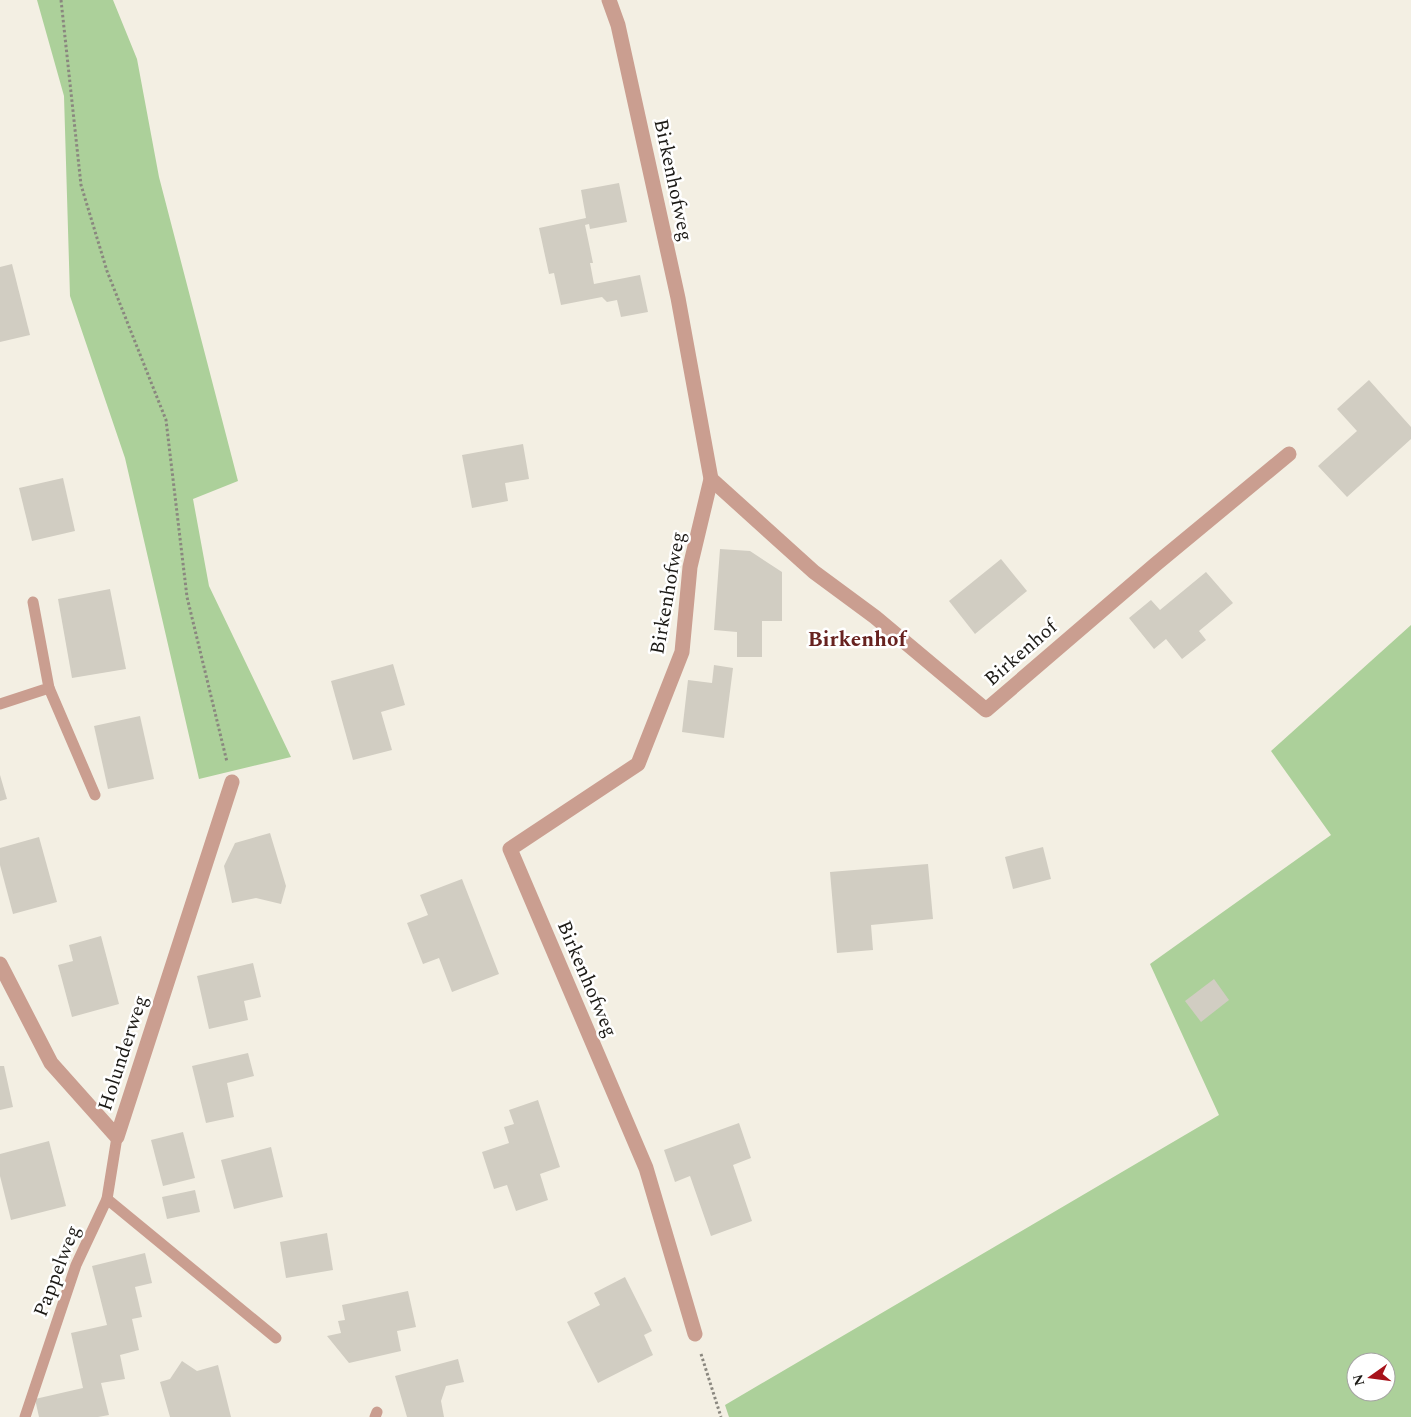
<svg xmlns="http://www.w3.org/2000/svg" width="1411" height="1417" viewBox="0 0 1411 1417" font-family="Spectral,serif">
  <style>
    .green { fill: #acd09a; fill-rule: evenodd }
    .building { fill: #d1cdc2 }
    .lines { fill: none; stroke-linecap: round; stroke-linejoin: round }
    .path { stroke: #8a877f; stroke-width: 3; stroke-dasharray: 2.5 2.5; stroke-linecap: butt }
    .service { stroke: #ca9e90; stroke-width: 11 }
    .minor { stroke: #ca9e90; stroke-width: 15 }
    .labels { text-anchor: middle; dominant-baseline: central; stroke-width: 5; stroke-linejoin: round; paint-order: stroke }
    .street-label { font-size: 20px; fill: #1c1a16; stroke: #fff }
    .neighbourhood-label { font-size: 21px; font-weight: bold; fill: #67221f; stroke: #fff }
  </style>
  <rect width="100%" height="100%" fill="#f3efe3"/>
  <g class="green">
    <polygon points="37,0 113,0 137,59 159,177 238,481 193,499 209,586 291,757 199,779 125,458 70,296 64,96"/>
    <path d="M 1411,625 L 1411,1417 L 729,1417 L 725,1405 L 1219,1115 L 1150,964 L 1331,835 L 1271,751 ZM 1356,1362 L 1386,1362 L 1386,1392 L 1356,1392 Z"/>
  </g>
  <g class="building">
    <polygon points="619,183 627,222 590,229 589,224 585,225 593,263 590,263 594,284 640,275 648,312 621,317 617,300 607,302 602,297 561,305 554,273 549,274 539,228 586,218 581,190"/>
    <polygon points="12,264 30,335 0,342 0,267"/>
    <polygon points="1369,380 1411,427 1411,439 1347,497 1318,466 1357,431 1337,409"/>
    <polygon points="523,444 529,479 505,483 508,501 472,508 462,455"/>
    <polygon points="63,478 75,531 32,541 19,488"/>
    <polygon points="720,549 750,551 782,572 782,621 762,621 762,657 737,657 737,632 714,630"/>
    <polygon points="1001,559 1027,591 975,634 949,601"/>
    <polygon points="1206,572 1233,603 1199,631 1206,640 1182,659 1166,639 1154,649 1129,618 1151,600 1160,610"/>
    <polygon points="110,589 126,669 72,678 58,599"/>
    <polygon points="393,664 405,705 381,712 392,750 353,760 331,681"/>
    <polygon points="714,665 733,668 724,738 682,732 688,680 712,683"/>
    <polygon points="140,716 154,779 108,789 94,726"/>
    <polygon points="0,775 7,799 0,801"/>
    <polygon points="270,833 286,886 281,904 256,898 232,903 224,866 235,843"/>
    <polygon points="39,837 57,902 13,914 0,865 0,848"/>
    <polygon points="1043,847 1051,879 1013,889 1005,857"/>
    <polygon points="928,864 933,919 871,925 873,950 837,953 830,872"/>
    <polygon points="462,879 499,974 452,992 439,958 423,964 407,923 428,915 420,895"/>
    <polygon points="101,936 119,1004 72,1017 58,965 73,961 69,945"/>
    <polygon points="253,963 261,997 244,1001 248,1020 209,1029 197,976"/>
    <polygon points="1214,979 1229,1000 1201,1022 1185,1001"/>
    <polygon points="248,1053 254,1076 227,1083 234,1117 206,1123 192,1066"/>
    <polygon points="0,1066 4,1066 13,1107 0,1110"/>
    <polygon points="538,1100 560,1167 540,1174 548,1200 516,1211 507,1185 494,1189 482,1152 509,1143 504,1127 514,1124 509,1110"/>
    <polygon points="739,1123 751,1158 733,1165 752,1221 711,1236 690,1176 675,1182 664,1150"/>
    <polygon points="183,1132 195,1178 163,1186 151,1140"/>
    <polygon points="49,1141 66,1206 11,1220 0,1176 0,1154"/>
    <polygon points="271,1147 283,1197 234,1209 221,1160"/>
    <polygon points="195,1190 200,1212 167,1219 162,1197"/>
    <polygon points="327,1233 333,1270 286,1278 280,1242"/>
    <polygon points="145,1253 152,1283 135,1287 142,1317 132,1319 139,1350 120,1355 125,1379 101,1383 109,1415 98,1417 39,1417 35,1399 83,1388 71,1333 107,1325 92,1266"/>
    <polygon points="625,1277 652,1331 644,1335 653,1355 598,1383 567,1322 600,1305 594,1293"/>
    <polygon points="408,1291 416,1327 397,1331 401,1351 349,1363 327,1336 341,1333 338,1321 345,1320 342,1305"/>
    <polygon points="458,1359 464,1382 446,1386 441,1401 444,1417 407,1417 395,1376"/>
    <polygon points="182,1361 197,1371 218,1365 231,1417 170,1417 160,1382 170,1379"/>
  </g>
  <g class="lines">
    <g class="path">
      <polyline points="61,0 81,185 107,271 166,420 187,597 227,762"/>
      <polyline points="701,1354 721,1417"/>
    </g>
    <g class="service">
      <polyline points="49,688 95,795"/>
      <polyline points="0,704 49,688 33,602"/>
      <polyline points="107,1199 276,1338"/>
      <polyline points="25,1417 76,1265 107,1199 117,1137"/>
      <polyline points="375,1417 377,1412"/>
    </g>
    <g class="minor">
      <polyline points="609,0 618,25 678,298 711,479 690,567 682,652 638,764 510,849 646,1168 695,1334"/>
      <polyline points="711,479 814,572 875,617 986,710 1156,564 1289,454"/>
      <polyline points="0,964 51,1063 117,1137 232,782"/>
    </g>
  </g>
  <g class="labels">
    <g class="street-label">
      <text transform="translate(673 180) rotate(78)">Birkenhofweg</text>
      <text transform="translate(668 593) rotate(-80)">Birkenhofweg</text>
      <text transform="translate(1021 653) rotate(-41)">Birkenhof</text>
      <text transform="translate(587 979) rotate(67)">Birkenhofweg</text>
      <text transform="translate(123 1053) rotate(-72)">Holunderweg</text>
      <text transform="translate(57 1271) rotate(-69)">Pappelweg</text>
    </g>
    <g class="neighbourhood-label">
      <text x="857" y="640">Birkenhof</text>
    </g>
  </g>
  <g transform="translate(1371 1377) rotate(256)"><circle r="24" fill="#ffffff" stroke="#a4a3a2"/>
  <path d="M0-4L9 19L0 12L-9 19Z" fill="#a7121a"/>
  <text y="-8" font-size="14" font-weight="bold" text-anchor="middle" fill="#1c1a16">N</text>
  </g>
</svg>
